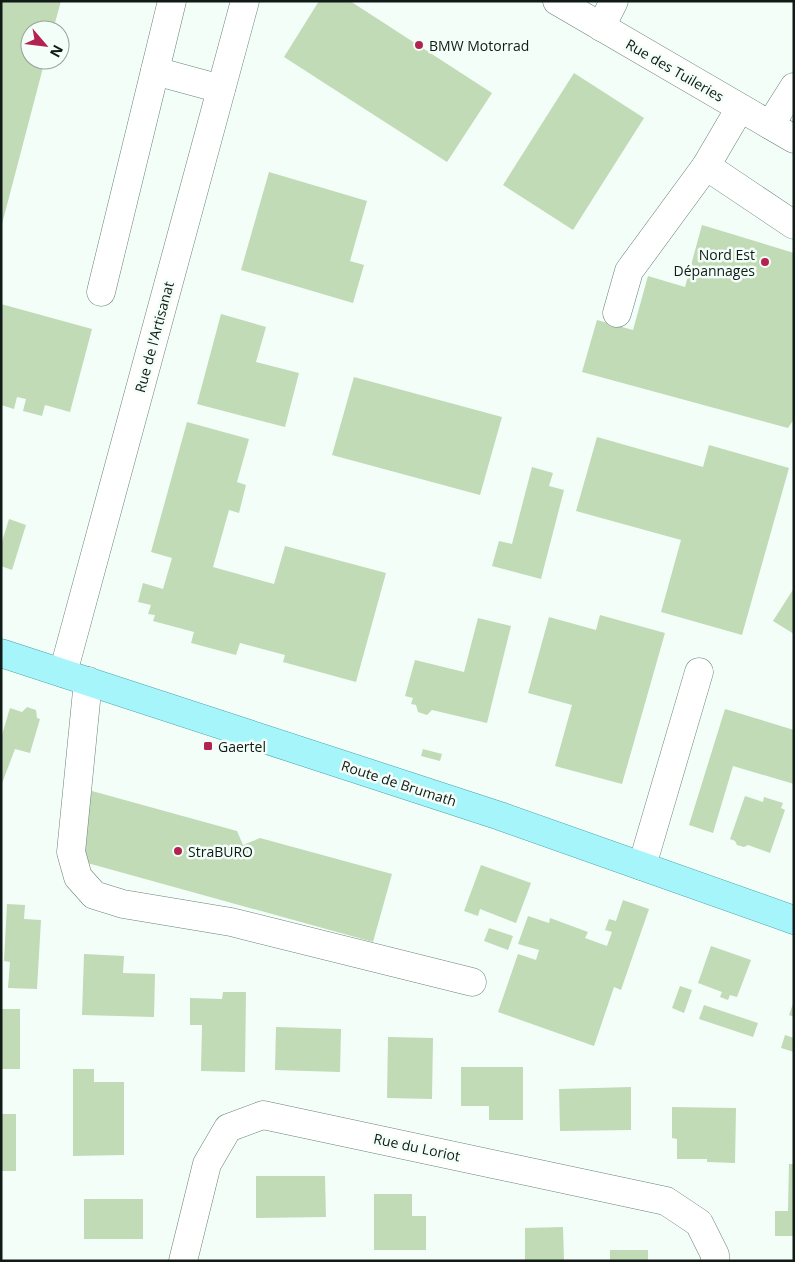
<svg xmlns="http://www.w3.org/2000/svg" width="795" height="1262" viewBox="0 0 795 1262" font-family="'Open Sans',sans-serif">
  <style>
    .building { fill: #c0dbb6 }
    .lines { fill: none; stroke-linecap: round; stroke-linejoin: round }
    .minor-casing { stroke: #698378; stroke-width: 29 }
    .major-casing { stroke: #4aa4a8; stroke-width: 29 }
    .minor { stroke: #fff; stroke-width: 28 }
    .major { stroke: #a5f5fa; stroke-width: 28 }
    .poi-dot { fill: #b32350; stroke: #f3fef9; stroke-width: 2 }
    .labels { text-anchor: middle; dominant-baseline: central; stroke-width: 5; stroke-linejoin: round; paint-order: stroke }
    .poi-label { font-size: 14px; fill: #101a16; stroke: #f3fef9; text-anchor: start }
    .street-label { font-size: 14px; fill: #101a16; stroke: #f3fef9 }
  </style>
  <rect width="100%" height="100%" fill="#f3fef9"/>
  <g class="building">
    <polygon points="1,1 61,1 53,30 30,30 30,60 45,60 2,224"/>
    <polygon points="319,1 350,1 492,93 447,162 284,57"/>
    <polygon points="574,73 644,118 573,230 503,185"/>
    <polygon points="269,172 367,201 350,261 364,265 353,303 241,270"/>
    <polygon points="702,225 794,253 794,419 788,428 582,372 597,320 633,330 648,276 685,287"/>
    <polygon points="1,304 92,329 70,412 45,405 42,416 23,411 26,399 17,397 14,409 1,405"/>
    <polygon points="221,314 266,327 256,362 299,373 285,427 197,404"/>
    <polygon points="354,377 502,417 480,495 332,455"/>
    <polygon points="187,422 249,439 237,482 246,485 239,513 229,510 213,567 274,584 285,546 386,573 356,682 283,662 285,655 240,643 236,655 191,643 194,632 153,621 155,615 148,614 151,605 138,602 143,583 163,589 172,558 151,552"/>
    <polygon points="597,437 703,467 709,445 789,468 742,635 661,612 681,540 576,511"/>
    <polygon points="532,467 553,473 549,486 564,490 541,579 492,566 499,541 512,544"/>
    <polygon points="9,519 26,525 12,570 1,566 1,545"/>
    <polygon points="794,588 794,634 773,621"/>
    <polygon points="600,615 665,633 622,784 555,766 572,705 528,693 549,617 596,630"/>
    <polygon points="478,618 511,626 487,723 432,710 427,715 418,712 416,705 411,704 413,698 405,696 415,660 464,672"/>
    <polygon points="27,707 36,710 37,718 40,719 30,753 15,749 1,786 1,738 10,708 22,712"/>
    <polygon points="725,709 794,730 794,784 733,766 713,833 689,825"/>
    <polygon points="423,749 442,754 440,761 421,756"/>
    <polygon points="92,791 237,831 243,845 260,838 392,874 373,942 73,859"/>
    <polygon points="745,796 763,802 764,797 783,803 781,808 785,810 770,853 748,845 744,847 737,845 735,841 730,839"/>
    <polygon points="481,865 531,883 516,923 480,909 478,916 464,911"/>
    <polygon points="623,900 649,909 621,990 614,987 594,1046 498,1012 518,954 536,960 539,950 518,944 528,916 549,923 550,918 588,932 585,938 607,946 612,932 605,930 609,919 616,921"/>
    <polygon points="7,904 25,905 24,919 41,920 37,989 8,988 10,962 4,961"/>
    <polygon points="489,928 513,936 508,950 484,941"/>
    <polygon points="711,946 751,960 737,997 730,995 728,1000 720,997 722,992 698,983"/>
    <polygon points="84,954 124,956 123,973 155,974 154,1017 82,1015"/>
    <polygon points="680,986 692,990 684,1013 672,1008"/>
    <polygon points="223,992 246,992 245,1072 201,1071 202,1025 190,1025 190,998 222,999"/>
    <polygon points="794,1001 794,1017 789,1015"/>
    <polygon points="704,1005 758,1023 753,1037 699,1019"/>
    <rect x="1" y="1009" width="19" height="60"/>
    <polygon points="276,1027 341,1029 340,1072 275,1070"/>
    <polygon points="785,1035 794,1038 794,1052 781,1048"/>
    <polygon points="388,1037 433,1038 432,1099 387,1098"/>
    <polygon points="461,1067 523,1067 523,1120 489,1120 489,1106 461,1106"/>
    <polygon points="73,1069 94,1069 94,1082 124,1082 124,1155 73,1156"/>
    <polygon points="631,1087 631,1130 560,1131 559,1089"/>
    <polygon points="672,1107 736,1108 735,1163 707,1162 707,1159 677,1159 677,1139 672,1138"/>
    <rect x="1" y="1114" width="15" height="57"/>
    <polygon points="789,1164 794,1164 794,1236 775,1236 775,1211 788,1211"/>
    <polygon points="256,1176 325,1176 326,1217 256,1218"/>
    <polygon points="374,1194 412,1194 412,1216 426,1216 426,1250 374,1250"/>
    <rect x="84" y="1199" width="59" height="40"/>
    <polygon points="563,1227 564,1261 525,1261 525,1228"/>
    <rect x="610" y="1250" width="38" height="11"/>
  </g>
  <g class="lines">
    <g class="minor-casing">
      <g id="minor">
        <polyline points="557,1 794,139"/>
        <polyline points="601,27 614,1"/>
        <polyline points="155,71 221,89"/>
        <polyline points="740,108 706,166 794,225"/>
        <polyline points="770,125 794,87"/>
        <polyline points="101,292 172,1"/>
        <polyline points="617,313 629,271 706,166"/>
        <polyline points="63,673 245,1"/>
        <polyline points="88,681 71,852 78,877 94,895 123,904 231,922 472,982"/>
        <polyline points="642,866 699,672"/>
        <polyline points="183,1261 207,1164 228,1128 263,1115 666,1201 699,1223 715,1255 715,1261"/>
      </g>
    </g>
    <g class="major-casing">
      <polyline id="major" points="1,653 500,816 794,920"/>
    </g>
    <use href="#minor" class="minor"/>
    <use href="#major" class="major"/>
  </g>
  <g class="poi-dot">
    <circle cx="419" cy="45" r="5"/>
    <circle cx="765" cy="262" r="5"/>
    <rect x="203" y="741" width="10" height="10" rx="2.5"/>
    <circle cx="178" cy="851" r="5"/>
  </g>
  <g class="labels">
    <g class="poi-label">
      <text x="429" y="45">BMW Motorrad</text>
      <text x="755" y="254" text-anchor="end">Nord Est<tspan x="755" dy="16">Dépannages</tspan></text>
      <text x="218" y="746">Gaertel</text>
      <text x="188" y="851">StraBURO</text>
    </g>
    <g class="street-label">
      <text transform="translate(675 70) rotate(30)">Rue des Tuileries</text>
      <text transform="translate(154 337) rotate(-75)">Rue de l'Artisanat</text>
      <text transform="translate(399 783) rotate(18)">Route de Brumath</text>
      <text transform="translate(417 1147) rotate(12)">Rue du Loriot</text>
    </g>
  </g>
  <rect width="795" height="1262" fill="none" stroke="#101a16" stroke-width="5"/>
  <g transform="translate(45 45) rotate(118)"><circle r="24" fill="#f3fef9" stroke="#98a39e"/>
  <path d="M0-4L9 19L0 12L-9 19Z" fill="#b32350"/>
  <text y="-8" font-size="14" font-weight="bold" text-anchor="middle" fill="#101a16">N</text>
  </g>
</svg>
